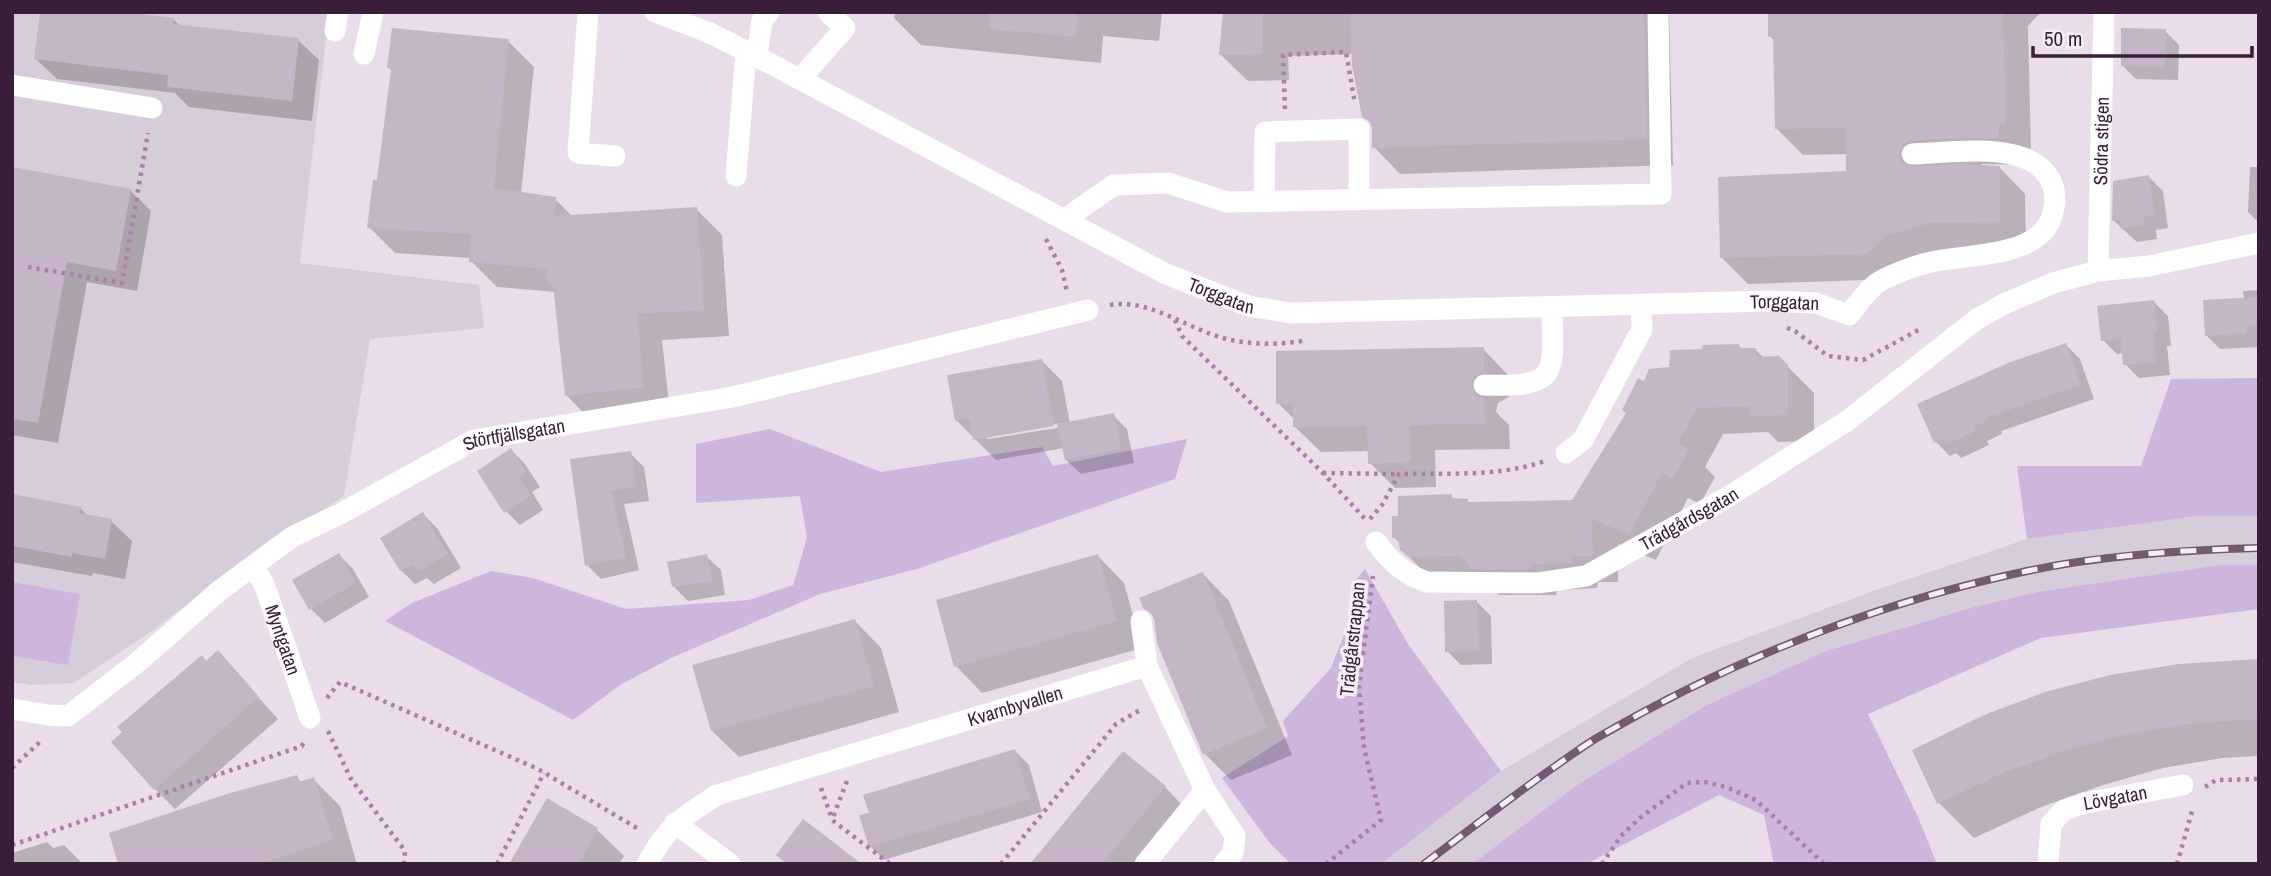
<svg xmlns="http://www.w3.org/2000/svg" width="2271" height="876" viewBox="0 0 2271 876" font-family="'Archivo Narrow',sans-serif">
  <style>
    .built { fill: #d7ccd9 }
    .green { fill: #ccb6db }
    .shadow { fill: #0003; fill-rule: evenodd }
    .building { fill: #c5b6c7 }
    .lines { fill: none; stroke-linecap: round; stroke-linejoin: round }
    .path { stroke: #ad7eac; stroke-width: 4.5; stroke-dasharray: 3.5 5; stroke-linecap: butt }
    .minor { stroke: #fff; stroke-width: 21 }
    .rail-casing { stroke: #745973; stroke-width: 8 }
    .rail { stroke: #f5eef6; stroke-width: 5; stroke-dasharray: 16; stroke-linecap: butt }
    .labels { text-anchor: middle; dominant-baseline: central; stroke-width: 7; stroke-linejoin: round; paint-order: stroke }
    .street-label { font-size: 19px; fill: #381f37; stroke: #f5eef6 }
  </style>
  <rect width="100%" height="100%" fill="#e8dde9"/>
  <g class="built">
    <polygon points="12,12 329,12 300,263 479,285 484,328 370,339 344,496 218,580 155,629 74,683 32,685 12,682"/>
    <polygon points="2199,516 2259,516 2259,565 2219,565 2037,592 1974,607 1826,651 1707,705 1577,785 1472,864 1381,864 1501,771 1692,658 1873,591 2027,539"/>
  </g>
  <g class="green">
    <polygon points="2259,378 2259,516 2199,516 2027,539 2017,466 2141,466 2171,379"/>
    <polygon points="770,429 881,472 1042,447 1053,466 1187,439 1175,479 917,569 820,594 671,658 620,685 573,720 385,621 412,603 491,571 533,578 626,609 749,600 793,585 807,538 800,496 696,503 696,444"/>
    <polygon points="2219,565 2259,565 2259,609 2041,638 1868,714 1918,817 1937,864 1774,864 1764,815 1719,795 1586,864 1472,864 1577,785 1707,705 1826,651 1974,607 2037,592"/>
    <polygon points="1365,569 1408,644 1501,771 1381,864 1291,864 1269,842 1222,778 1288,736 1283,721 1331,668 1346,630 1354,582"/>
    <polygon points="12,582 80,594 68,665 12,656"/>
  </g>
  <g class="shadow">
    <polygon points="880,12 1162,12 1159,41 1103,36 1101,63 921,45 894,18 895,14"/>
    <polygon points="1226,12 1669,12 1673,165 1400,174 1374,147 1374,128 1354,54 1288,56 1289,80 1248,81 1221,55"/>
    <polygon points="1769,12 2041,12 2028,26 2031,150 2024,150 2025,165 1981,164 1981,167 1999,167 2025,194 2026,247 1894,279 1748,284 1722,258 1848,173 1848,154 1803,155 1777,129 1775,41 1770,36"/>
    <polygon points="173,19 180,26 298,40 319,60 312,121 189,107 175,93 57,79 36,59"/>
    <polygon points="2165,31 2179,45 2178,80 2136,79 2122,65"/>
    <polygon points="508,41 534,67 521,194 555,199 573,217 696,209 722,235 729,336 662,340 670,413 593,422 567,396 556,292 497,287 471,261 471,258 395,253 369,227 379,182 392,71 389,68"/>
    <polygon points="2250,167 2259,167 2259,223 2248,212"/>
    <polygon points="12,169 130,190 151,211 137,291 87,282 58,443 12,435"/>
    <polygon points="2149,177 2163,191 2168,228 2156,230 2157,239 2137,242 2114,221"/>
    <polygon points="2259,290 2259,347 2220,349 2206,335 2244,299 2243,291"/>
    <polygon points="2154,302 2168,316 2171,346 2167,346 2170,375 2139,378 2125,364 2124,353 2117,354 2103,340"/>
    <polygon points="1738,345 1743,350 1755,349 1764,358 1779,358 1814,393 1814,441 1778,442 1768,432 1723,434 1705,467 1715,477 1700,504 1688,498 1656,560 1618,544 1618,582 1598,582 1597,588 1556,590 1557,595 1499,595 1486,582 1430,578 1403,551 1402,545 1394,537 1451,496 1455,500 1467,500 1470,504 1573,502 1671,369"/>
    <polygon points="2066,345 2080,359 2094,399 2001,431 2002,434 1987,441 1989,445 1961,458 1956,453 1950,456 1936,442"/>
    <polygon points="1483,349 1508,375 1509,397 1498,403 1496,412 1509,425 1510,449 1435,450 1436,487 1395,488 1370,463 1369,451 1321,452 1295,427 1295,420 1278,403"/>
    <path d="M 1042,361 L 1062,381 L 1070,424 L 1113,415 L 1127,429 L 1134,463 L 1081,474 L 1066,460 L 1064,448 L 996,460 L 956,420 ZM 1062,423 L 1063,427 L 988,439 L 985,436 Z"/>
    <polygon points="511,450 525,464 540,487 532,492 543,510 520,525 506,511"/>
    <polygon points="630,453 644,467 649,501 624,504 639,570 601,579 587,565 572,461"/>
    <polygon points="12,496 80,508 88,516 111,521 132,541 125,579 93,573 92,576 12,562"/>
    <polygon points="423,514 437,528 461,568 434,584 427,578 415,584 401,570"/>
    <polygon points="339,555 353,569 369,597 325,623 311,609"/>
    <polygon points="706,556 721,570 725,595 688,601 674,587"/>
    <polygon points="1098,556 1124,583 1142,648 982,693 956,666"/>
    <polygon points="1203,574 1229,601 1292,755 1231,780 1205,754 1156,618 1145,607"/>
    <polygon points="1477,602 1491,616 1492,664 1461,665 1447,651"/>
    <polygon points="855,621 881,648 899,712 739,757 712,731"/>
    <polygon points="218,653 278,719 175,809 155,789 207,663"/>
    <polygon points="2257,661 2259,756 2222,758 2163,768 2103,785 2041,807 1974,838 1939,803 2110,677"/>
    <polygon points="1015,751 1029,765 1042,812 884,860 870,846"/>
    <polygon points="296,776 302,783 313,779 340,806 357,864 120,864"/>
    <polygon points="1165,787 1189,812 1146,864 1032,864"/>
    <polygon points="548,800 597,830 624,856 619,864 511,864"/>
    <polygon points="47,842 53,848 64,845 83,864 12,864 12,853"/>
  </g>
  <g class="building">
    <polygon points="40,12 126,12 174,18 173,24 299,38 292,101 167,87 168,75 34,59"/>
    <polygon points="989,12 1077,12 1076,37 989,29"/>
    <polygon points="1223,12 1263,12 1263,54 1219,55"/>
    <polygon points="1350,12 1644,12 1647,139 1372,148 1372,128 1370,122 1362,117 1352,65"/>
    <polygon points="1768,12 2003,12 2006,125 1999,125 1999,139 1965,138 1911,141 1904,143 1899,154 1901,162 1912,167 1966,164 2000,166 2000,222 1930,223 1885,236 1868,254 1720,258 1718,177 1846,171 1846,128 1775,129 1773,36 1768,37"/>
    <polygon points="392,28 509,39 494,188 556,197 555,216 697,207 704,310 637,314 644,387 565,396 553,285 548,285 546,269 469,262 471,234 367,228 373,180 377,180 391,69 387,68"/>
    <polygon points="2121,28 2166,29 2165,67 2121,66"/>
    <polygon points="12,167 131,189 116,271 67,262 38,423 12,419"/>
    <polygon points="2149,175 2155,215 2143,216 2144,225 2121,229 2120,220 2112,221 2113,181"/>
    <polygon points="2259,297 2259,325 2247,326 2247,333 2205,336 2203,300"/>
    <polygon points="2154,300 2157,332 2154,333 2156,362 2123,365 2121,339 2101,341 2097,306"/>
    <polygon points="2066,343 2081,385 1988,417 1989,420 1974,427 1976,431 1945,445 1943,439 1934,443 1917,404 2008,363"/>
    <polygon points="1739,344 1739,348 1756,348 1756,357 1779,356 1788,365 1788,415 1750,416 1750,406 1697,408 1678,443 1689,449 1673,479 1662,473 1629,535 1592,519 1593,556 1572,556 1571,563 1531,564 1531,569 1471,569 1461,556 1408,557 1400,550 1398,539 1392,538 1392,516 1398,516 1398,496 1452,494 1451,498 1468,499 1468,502 1572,500 1626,413 1622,410 1638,378 1644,381 1649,369 1669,367 1670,350 1702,349 1703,345"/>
    <polygon points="1484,347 1484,372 1473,378 1471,386 1477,396 1484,398 1485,424 1410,425 1411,462 1368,464 1367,426 1293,427 1293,404 1276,404 1276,351"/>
    <polygon points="1042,359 1054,426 973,440 970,418 955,421 947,375"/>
    <polygon points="1114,413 1121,449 1065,460 1057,424"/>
    <polygon points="511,448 527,473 519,478 531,495 504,513 477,471"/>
    <polygon points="631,451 636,487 611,490 626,557 585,566 570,459"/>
    <polygon points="12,494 81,507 80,513 112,519 105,559 72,553 72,557 12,546"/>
    <polygon points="423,512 448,554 418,572 413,564 400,571 380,538"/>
    <polygon points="339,553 356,583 309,610 292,580"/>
    <polygon points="707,554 712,581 672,587 667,562"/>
    <polygon points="1098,554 1117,621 954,667 936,600"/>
    <polygon points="1203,572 1267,728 1203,755 1157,643 1154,619 1151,613 1143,608 1139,598"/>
    <polygon points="1477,600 1479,651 1445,652 1444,601"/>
    <polygon points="855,619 874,686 711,731 692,665"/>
    <polygon points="218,650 259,697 154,790 111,742 122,732 117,727 202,655 206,661"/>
    <polygon points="2258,659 2259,719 2186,724 2127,734 2067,750 2005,772 1937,804 1912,750 1984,715 2045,692 2110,675 2179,664"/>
    <polygon points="1015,749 1030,799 869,847 859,815 869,813 863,795"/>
    <polygon points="1123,751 1166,786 1102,864 1030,864"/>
    <polygon points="297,775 299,782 314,777 333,840 259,864 118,864 109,833 230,793"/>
    <polygon points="547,798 598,828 578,864 509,864"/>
    <polygon points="803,819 862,864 787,864 776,855"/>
  </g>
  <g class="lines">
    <g class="path">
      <polyline points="1285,109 1283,55 1346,52 1355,104"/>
      <polyline points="1046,239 1062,270 1067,292"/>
      <polyline points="28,267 122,283 148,133"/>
      <path d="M 1110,305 C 1148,298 1186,328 1223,338 C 1249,345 1277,345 1303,341 L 1303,337"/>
      <polyline points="1175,320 1182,336 1323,473 1366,520"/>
      <polyline points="1787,328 1795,331 1828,356 1863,360 1922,328"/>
      <polyline points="1323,473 1399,474"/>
      <path d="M 1370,519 L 1382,505 L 1399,474 C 1447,473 1500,477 1545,461"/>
      <polyline points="327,698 340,682 538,769 640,830"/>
      <polyline points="328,731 351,779 405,851 404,864"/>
      <polyline points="12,768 42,740"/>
      <polyline points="847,781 832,820 890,864"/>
      <polyline points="2205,787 2216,780 2259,779"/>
      <polyline points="821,788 832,819"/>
      <polyline points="12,845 302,746 304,741"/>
      <polyline points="497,864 544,773"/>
      <polyline points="1001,864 1116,724 1140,710"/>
      <polyline points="1326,864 1381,820 1364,748 1359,687 1373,576"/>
      <polyline points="1602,864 1621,836 1641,817 1687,783 1705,782 1726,787 1756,800 1824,864"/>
      <polyline points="2177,864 2193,808"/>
    </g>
    <g class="minor">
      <polyline points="588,12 578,153 615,156"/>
      <path id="s1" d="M 655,12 L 710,33 L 773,65 L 1166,274 L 1248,306 L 1291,313 L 1769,301 L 1816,303 L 1849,315 C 1857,304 1866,292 1877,283 C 1888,276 1914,266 1927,263 C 1964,253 2043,260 2053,212 C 2056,199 2056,187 2048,176 C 2024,140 1950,153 1912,154"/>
      <polyline points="335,31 338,12"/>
      <polyline points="364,54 373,12"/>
      <polyline points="757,57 762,20 769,12"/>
      <polyline points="800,79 845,28 828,12"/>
      <polyline points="12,85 152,108"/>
      <polyline points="736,176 746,51"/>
      <polyline points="1264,201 1265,132 1359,129 1359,198"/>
      <polyline points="1065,219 1114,185 1168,183 1227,202 1661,194 1658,12"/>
      <path id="s2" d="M 2098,271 L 2104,12"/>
      <path d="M 1484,385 C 1558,387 1554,377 1552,308"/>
      <polyline points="1566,453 1583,440 1642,329 1641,304"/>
      <path id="s3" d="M 1376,542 C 1390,561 1405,575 1427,582 L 1538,583 L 1586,576 L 1728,497 L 1847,421 L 1977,319 L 2004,304 L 2053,283 L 2098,271 L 2149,266 L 2259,243"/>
      <path id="s4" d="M 253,566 L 264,584 L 310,718"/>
      <polyline points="1141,621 1147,666"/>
      <path id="s5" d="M 12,709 L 48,715 L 68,716 L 138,662 L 219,591 L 292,537 L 342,513 L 474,440 L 733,397 L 1088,310"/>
      <polyline points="675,823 730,864"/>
      <path id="s6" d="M 647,864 C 667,826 682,817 717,795 L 1147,666 L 1205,790 L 1235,836 L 1233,853 L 1224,864"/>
      <polyline points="1145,864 1205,790"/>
      <path id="s7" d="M 2048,864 L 2051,824 L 2064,810 L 2085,803 L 2183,785"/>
    </g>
    <g class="rail-casing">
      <path id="rail" d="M 1424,864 C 1465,833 1505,802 1547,772 C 1563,761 1579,749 1595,739 C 1729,661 1876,603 2027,571 C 2103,555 2182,550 2259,548"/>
    </g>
    <use href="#rail" class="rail"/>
  </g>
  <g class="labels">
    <g class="street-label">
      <text stroke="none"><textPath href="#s2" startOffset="130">Södra stigen</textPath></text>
      <text stroke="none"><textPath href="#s1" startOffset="634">Torggatan</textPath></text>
      <text stroke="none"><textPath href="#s1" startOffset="1200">Torggatan</textPath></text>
      <text stroke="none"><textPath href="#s5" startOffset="590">Störtfjällsgatan</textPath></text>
      <text stroke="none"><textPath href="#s3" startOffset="343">Trädgårdsgatan</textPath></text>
      <text transform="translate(1352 639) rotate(-84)">Trädgårstrappan</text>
      <text stroke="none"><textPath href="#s4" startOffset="80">Myntgatan</textPath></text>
      <text stroke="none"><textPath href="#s6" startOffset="411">Kvarnbyvallen</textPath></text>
      <text stroke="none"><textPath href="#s7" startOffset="112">Lövgatan</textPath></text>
    </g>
  </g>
  <rect width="2271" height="876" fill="none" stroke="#381f37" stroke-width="28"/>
  <path d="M2033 46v10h219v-10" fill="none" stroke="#381f37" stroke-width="3.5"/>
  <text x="2044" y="46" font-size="21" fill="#381f37" stroke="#f5eef6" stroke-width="5" paint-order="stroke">50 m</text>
</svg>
